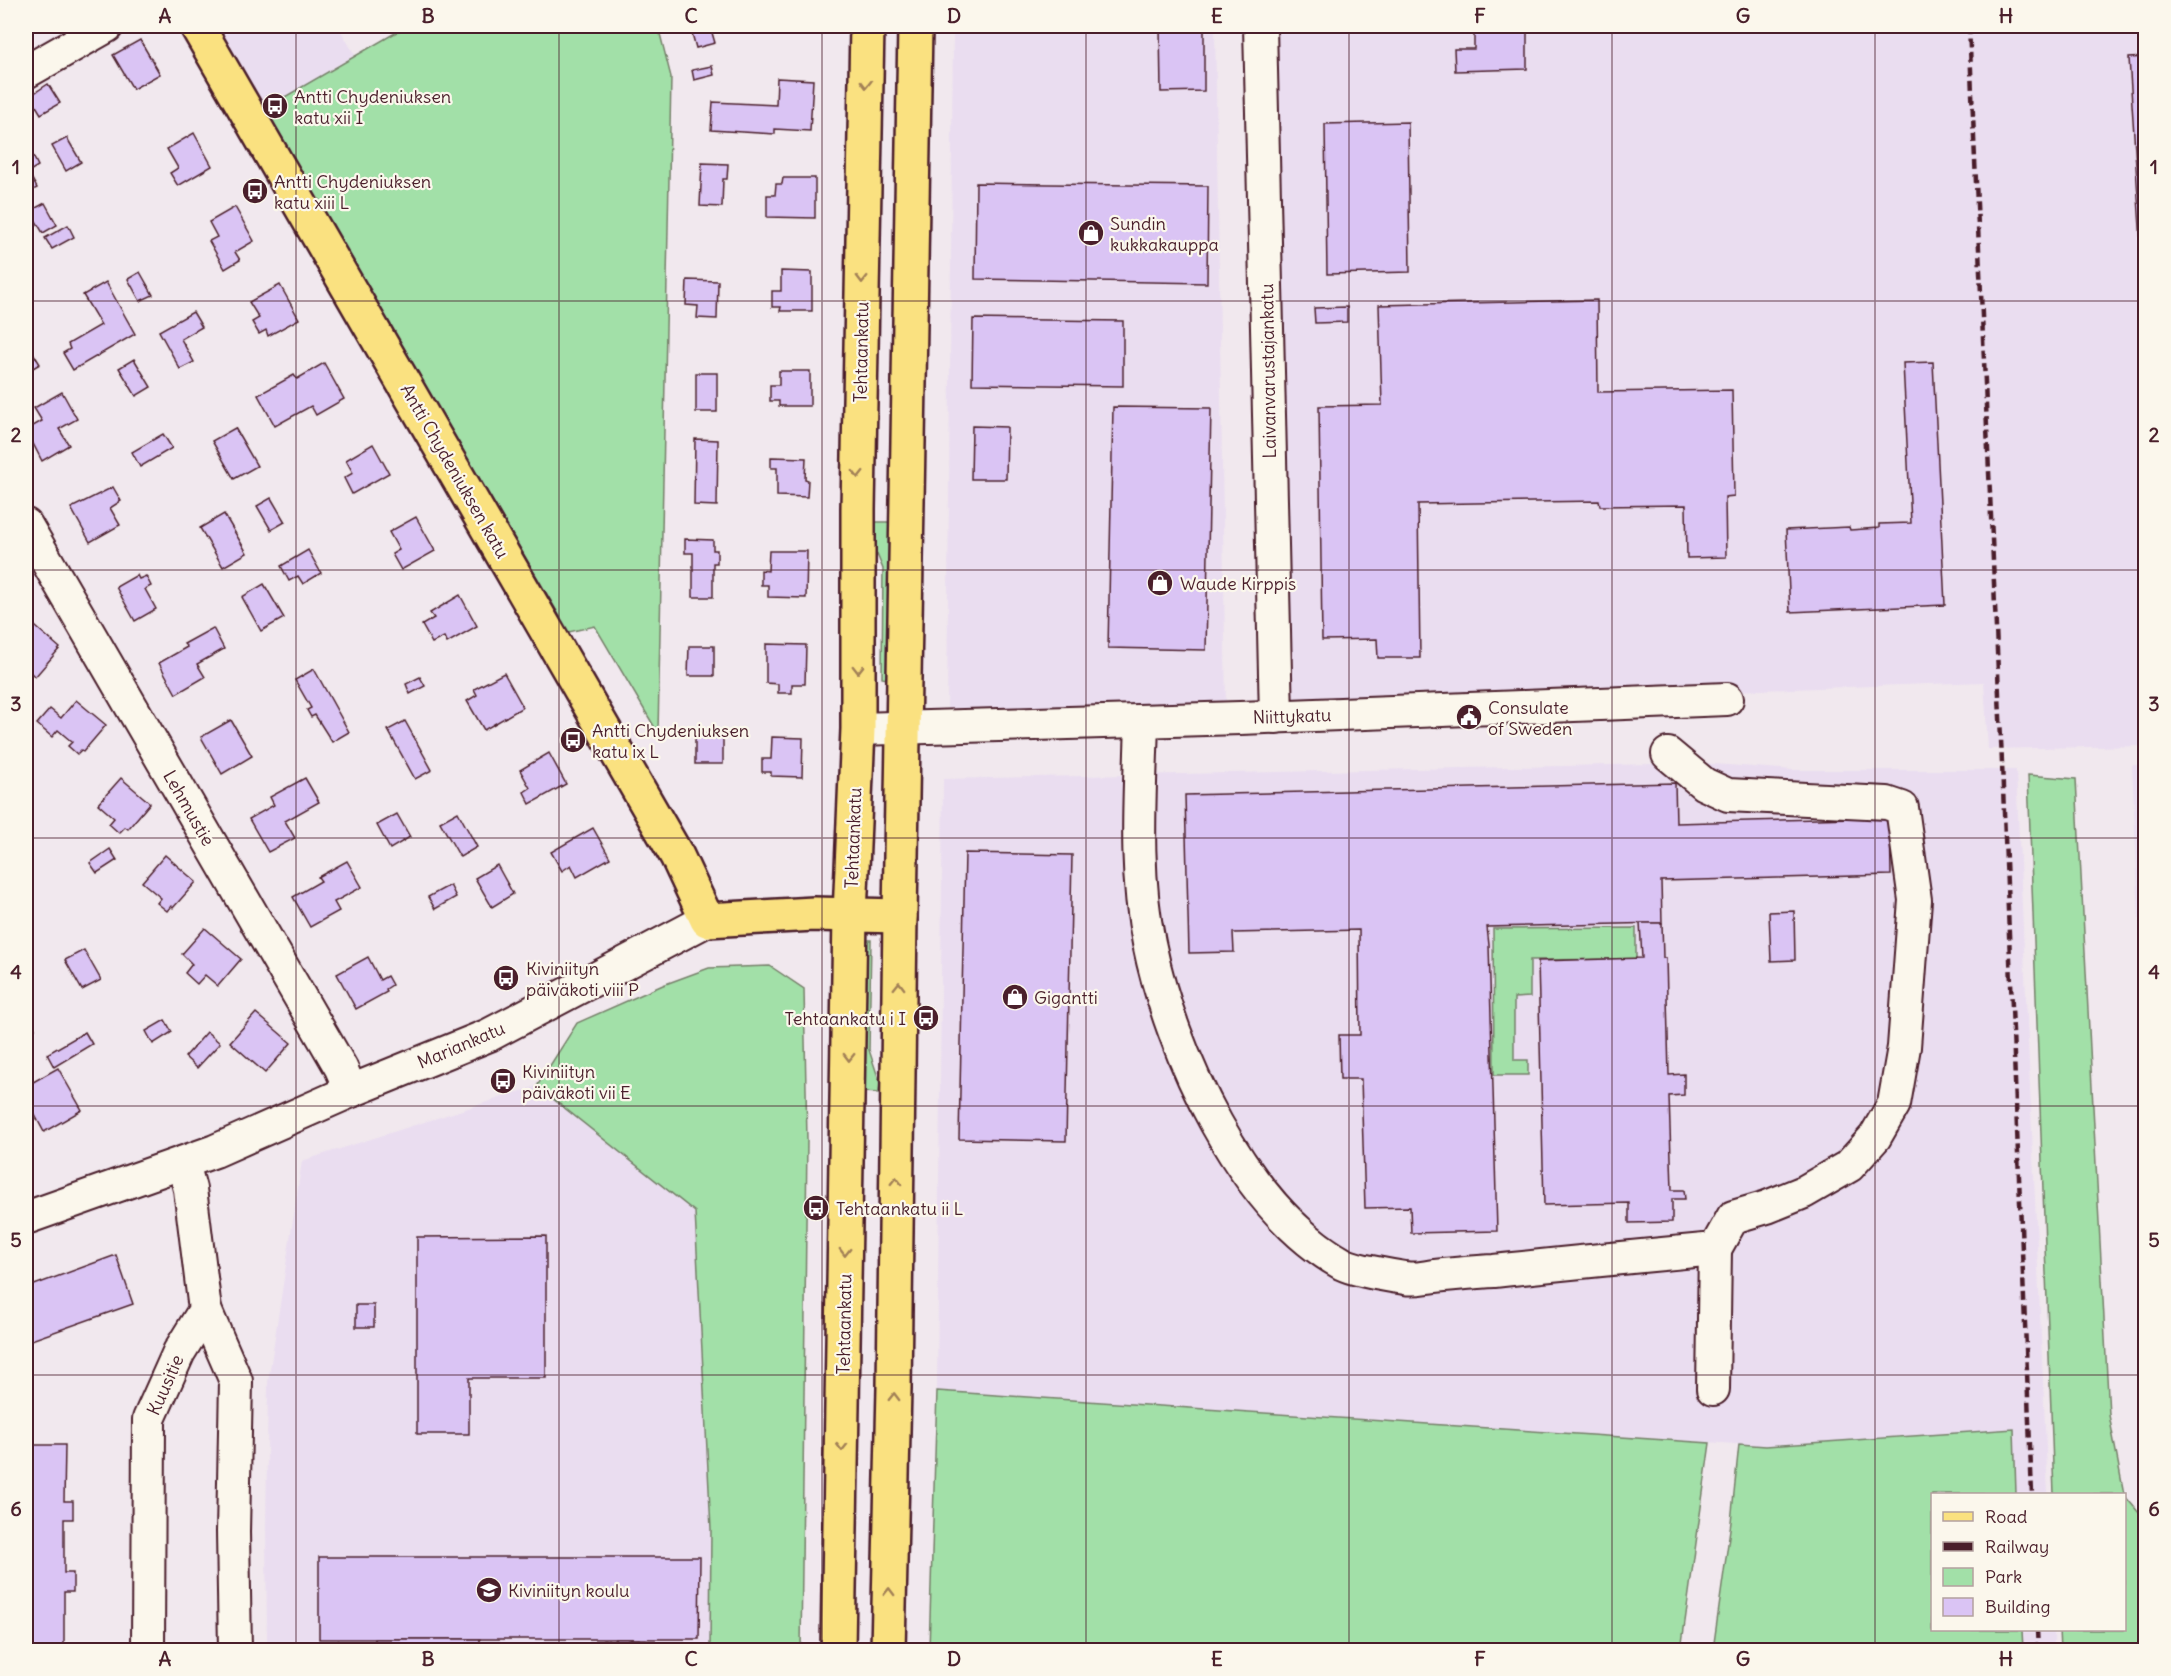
<svg xmlns="http://www.w3.org/2000/svg" width="2171" height="1676" viewBox="0 0 2171 1676" font-family="Delius,sans-serif">
  <style>
    .built { fill: #eaddf0 }
    .green { fill: #a2e0a8; stroke: #76806a; stroke-width: 1.5 }
    .building { fill: #dac4f4; stroke: #4a1f2b; stroke-width: 1.5 }
    .lines { fill: none; stroke-linecap: round; stroke-linejoin: round }
    .minor-casing { stroke: #4a1f2b; stroke-width: 36 }
    .major-casing { stroke: #4a1f2b; stroke-width: 38 }
    .minor { stroke: #fbf7ec; stroke-width: 32 }
    .major { stroke: #fae180; stroke-width: 33 }
    .rail { stroke: #4a1f2b; stroke-width: 4.5; stroke-dasharray: 9 4.5; stroke-linecap: butt }
    .oneway { stroke: #a28056 }
    .grid { fill: none; stroke: #4a1f2b; stroke-width: 1.5; stroke-opacity: 0.55 }
    .labels { text-anchor: middle; dominant-baseline: central; stroke-width: 4.5; stroke-linejoin: round; paint-order: stroke }
    .poi-label { font-size: 18px; fill: #4a1f2b; stroke: #fbf7ec; text-anchor: start }
    .street-label { font-size: 18px; fill: #4a1f2b; stroke: #fbf7ec }
    .neatline { fill: none; stroke: #4a1f2b; stroke-width: 2 }
    .grid-label { font-size: 20px; text-anchor: middle; font-weight: bold; fill: #4a1f2b }
  </style>
  <rect width="100%" height="100%" fill="#f1e8ee"/>
  <filter id="ink" filterUnits="userSpaceOnUse"><feTurbulence type="fractalNoise" baseFrequency=".0167" numOctaves="2"/><feDisplacementMap in="SourceGraphic" scale="12" xChannelSelector="R" yChannelSelector="G"/><feConvolveMatrix kernelMatrix="1 2 1 2 8 2 1 2 1" color-interpolation-filters="sRGB"/></filter>
  <g filter="url(#ink)">
    <g class="built">
      <polygon points="215,26 338,26 355,55 264,109"/>
      <polygon points="953,26 1215,26 1226,707 947,714"/>
      <polygon points="1274,26 2145,26 2145,746 1988,749 1984,682 1286,707"/>
      <polygon points="1701,763 1793,770 2016,770 2048,1494 2016,1494 2013,1429 1766,1446 937,1391 943,779"/>
      <polygon points="2132,765 2146,765 2145,1048"/>
      <polygon points="537,1086 695,1212 711,1529 710,1650 267,1650 266,1527 268,1382 302,1161"/>
      <polygon points="2022,1630 2054,1630 2054,1650 2023,1650"/>
    </g>
    <g class="green">
      <polygon points="407,26 658,26 671,77 658,733 595,626 569,632 264,109"/>
      <polygon points="874,522 892,522 887,679 882,678 883,569 872,542"/>
      <polygon points="2028,775 2076,779 2109,1415 2124,1494 2054,1494"/>
      <polygon points="1636,928 1636,959 1530,960 1530,997 1514,998 1514,1060 1528,1060 1528,1075 1494,1075 1493,929"/>
      <polygon points="867,940 871,940 869,1050 880,1083 879,1093 864,1092"/>
      <polygon points="770,966 804,989 807,1140 801,1650 710,1650 711,1529 695,1212 537,1086 577,1023 663,985 709,968"/>
      <polygon points="937,1391 1710,1443 1681,1650 929,1650"/>
      <polygon points="2014,1429 2016,1494 1932,1494 1932,1630 2022,1630 2023,1650 1713,1650 1731,1522 1739,1444 1766,1446"/>
      <polygon points="2124,1495 2145,1520 2145,1650 2060,1650 2059,1630 2124,1630"/>
    </g>
    <g class="building">
      <polygon points="690,26 710,26 715,43 696,48"/>
      <polygon points="1160,26 1204,26 1204,91 1161,92"/>
      <polygon points="1474,26 1527,26 1527,69 1455,71 1454,49 1474,49"/>
      <polygon points="140,40 160,74 133,89 113,55"/>
      <polygon points="2146,57 2146,320 2129,58"/>
      <polygon points="712,66 714,75 694,80 692,70"/>
      <polygon points="777,78 813,80 810,131 775,129 775,134 711,130 713,102 776,105"/>
      <polygon points="48,84 60,103 41,114 30,96"/>
      <polygon points="1408,122 1410,272 1327,274 1325,124"/>
      <polygon points="194,133 212,166 178,186 170,173 178,168 167,149"/>
      <polygon points="67,138 81,162 66,171 52,146"/>
      <polygon points="28,146 38,166 28,172 37,188 26,194 26,147"/>
      <polygon points="702,163 728,164 727,179 723,179 722,207 700,206"/>
      <polygon points="783,178 815,178 815,218 767,217 767,195 775,195 776,184 782,184"/>
      <polygon points="976,183 1208,186 1207,283 975,279"/>
      <polygon points="45,203 57,225 43,233 30,211"/>
      <polygon points="235,207 254,241 235,252 240,260 225,269 209,241 217,237 209,222"/>
      <polygon points="68,225 74,237 52,249 45,238"/>
      <polygon points="781,271 812,272 812,311 780,311 781,307 772,307 772,291 781,291"/>
      <polygon points="140,272 153,295 140,301 128,279"/>
      <polygon points="687,280 718,281 717,319 697,318 698,306 686,305"/>
      <polygon points="106,282 135,334 73,370 63,353 70,349 68,344 101,325 83,295"/>
      <polygon points="280,285 299,319 268,336 266,330 259,334 252,322 259,318 249,302"/>
      <polygon points="1597,300 1598,392 1732,390 1734,496 1725,497 1726,557 1687,558 1686,505 1600,506 1599,501 1418,504 1420,658 1378,658 1377,639 1322,640 1319,406 1382,405 1379,305"/>
      <polygon points="1347,307 1347,322 1315,323 1314,308"/>
      <polygon points="193,312 202,327 181,339 194,362 180,369 159,331"/>
      <polygon points="973,319 1123,321 1123,386 972,384"/>
      <polygon points="30,348 40,364 26,372 26,351"/>
      <polygon points="134,359 151,387 136,396 119,368"/>
      <polygon points="1933,362 1945,605 1790,612 1786,530 1849,527 1850,530 1879,528 1879,524 1911,523 1903,363"/>
      <polygon points="324,363 344,399 316,415 311,406 275,426 258,395 294,375 297,379"/>
      <polygon points="779,371 810,371 810,406 779,406 779,401 770,401 770,385 779,385"/>
      <rect x="696" y="373" width="21" height="39"/>
      <polygon points="62,392 77,419 59,429 69,445 42,461 26,430 42,421 34,408"/>
      <polygon points="1113,407 1211,408 1206,650 1108,648"/>
      <polygon points="972,426 1007,427 1006,479 971,479"/>
      <polygon points="235,428 257,466 234,479 212,441"/>
      <polygon points="163,434 172,448 140,467 132,452"/>
      <polygon points="695,439 718,440 717,506 694,505"/>
      <polygon points="373,444 389,473 352,494 344,478 353,473 346,460"/>
      <polygon points="771,457 806,458 805,479 808,480 807,497 777,496 777,468 771,468"/>
      <polygon points="113,487 121,501 110,508 120,525 90,542 71,508"/>
      <polygon points="271,498 285,522 271,530 257,506"/>
      <polygon points="224,514 247,553 223,567 200,528"/>
      <polygon points="416,517 435,551 401,570 392,554 399,550 389,532"/>
      <polygon points="685,539 713,540 713,550 717,550 717,563 713,563 713,597 693,597 693,553 685,553"/>
      <polygon points="308,550 321,573 303,584 298,576 289,581 281,566"/>
      <polygon points="769,551 807,551 806,598 768,597 768,585 761,585 761,570 768,571"/>
      <polygon points="137,575 139,579 146,576 151,586 145,589 156,609 135,621 116,587"/>
      <polygon points="264,584 284,618 261,631 242,597"/>
      <polygon points="460,595 477,626 447,643 444,637 432,643 422,625 434,618 430,613"/>
      <polygon points="28,620 60,648 35,677 26,668 26,623"/>
      <polygon points="213,628 224,649 197,664 205,677 176,694 159,663 187,647 184,644"/>
      <polygon points="766,644 806,645 805,684 792,684 792,693 778,693 778,684 766,683"/>
      <polygon points="689,646 714,646 714,676 688,676"/>
      <polygon points="314,669 349,732 332,742 315,715 311,717 307,710 311,708 295,680"/>
      <polygon points="504,673 523,707 484,730 467,701 477,695 474,689"/>
      <polygon points="420,677 425,686 410,694 406,684"/>
      <polygon points="76,700 106,725 83,752 81,750 77,754 68,746 72,742 58,730 52,737 37,724 50,709 61,718"/>
      <polygon points="231,720 252,756 222,774 201,737"/>
      <polygon points="405,721 432,770 415,779 388,730"/>
      <rect x="695" y="733" width="28" height="31"/>
      <polygon points="772,737 803,738 802,777 771,776 771,772 762,772 762,759 771,759"/>
      <polygon points="549,753 566,784 530,804 524,792 530,788 520,770"/>
      <polygon points="121,778 150,803 128,829 125,827 119,833 109,824 114,818 98,804"/>
      <polygon points="305,778 319,802 285,821 295,838 268,852 249,819 274,805 270,797"/>
      <polygon points="1675,783 1676,823 1890,817 1891,875 1661,881 1662,923 1487,927 1489,945 1497,1231 1411,1233 1410,1207 1365,1208 1361,1079 1340,1079 1339,1035 1360,1035 1359,930 1233,933 1234,952 1189,953 1185,795"/>
      <polygon points="458,812 477,847 460,857 440,822"/>
      <polygon points="397,814 410,837 390,849 377,825"/>
      <polygon points="593,828 610,858 577,877 571,865 562,871 551,852"/>
      <polygon points="110,849 117,860 97,873 90,863"/>
      <polygon points="965,853 1072,855 1066,1141 959,1139"/>
      <polygon points="165,855 196,882 173,908 171,906 167,911 157,903 161,898 142,882"/>
      <polygon points="347,861 362,887 334,902 339,911 310,927 293,897 321,881 318,877"/>
      <polygon points="497,865 513,894 492,907 475,878"/>
      <polygon points="450,885 456,897 435,909 428,897"/>
      <polygon points="1794,911 1795,960 1771,961 1769,912"/>
      <polygon points="1640,923 1662,923 1663,958 1666,958 1669,1075 1684,1074 1684,1095 1669,1096 1672,1190 1684,1190 1685,1199 1672,1199 1672,1222 1629,1223 1629,1203 1544,1205 1538,961 1642,958"/>
      <polygon points="205,928 241,959 218,986 205,975 197,984 185,973 192,964 182,954"/>
      <polygon points="84,950 101,980 82,990 65,960"/>
      <polygon points="368,957 380,980 387,976 392,985 386,989 387,992 356,1009 337,974"/>
      <polygon points="26,1012 35,1029 26,1035"/>
      <polygon points="256,1013 291,1043 265,1073 230,1042"/>
      <polygon points="165,1020 172,1032 153,1044 146,1031"/>
      <polygon points="85,1032 92,1044 54,1067 47,1054"/>
      <polygon points="207,1032 220,1043 197,1068 185,1057"/>
      <polygon points="58,1068 82,1110 44,1132 29,1104 26,1106 26,1086"/>
      <polygon points="546,1236 546,1378 469,1378 469,1434 417,1434 417,1237"/>
      <polygon points="116,1255 133,1304 26,1342 26,1288"/>
      <rect x="356" y="1305" width="18" height="22"/>
      <polygon points="26,1445 65,1445 64,1501 73,1501 73,1519 64,1519 64,1573 73,1573 73,1592 64,1592 64,1646 73,1646 73,1650 26,1650"/>
      <polygon points="319,1557 700,1557 699,1639 319,1639"/>
      <rect x="375" y="1639" width="105" height="11"/>
      <rect x="615" y="1639" width="24" height="11"/>
    </g>
    <g class="lines">
      <g class="minor-casing">
        <g id="minor">
          <polyline points="1260,26 1276,717"/>
          <polyline points="26,72 107,26"/>
          <polyline points="26,525 341,1068 351,1091"/>
          <path d="M 1142,722 C 1140,795 1134,871 1149,943 C 1171,1052 1242,1208 1343,1264 C 1355,1270 1391,1276 1405,1278 C 1415,1280 1425,1277 1435,1276 C 1454,1274 1474,1272 1494,1271 C 1567,1263 1641,1256 1715,1249 L 1733,1217 L 1767,1207 L 1804,1192 L 1849,1166 L 1875,1137 L 1894,1104 L 1904,1047 L 1915,900 L 1902,808 L 1887,803 L 1728,795 L 1704,784 L 1668,754"/>
          <polyline points="858,729 1240,718 1727,699"/>
          <polyline points="26,1218 215,1151 351,1091 489,1035 707,920"/>
          <polyline points="205,1310 236,1381 233,1532 235,1650"/>
          <polyline points="1713,1389 1715,1249"/>
          <polyline points="148,1650 149,1419 179,1352 205,1310 190,1189 183,1163"/>
        </g>
      </g>
      <g class="major-casing">
        <g id="major">
          <polyline points="197,26 677,856 707,920 814,914 900,916"/>
          <polyline points="838,1650 850,915 858,729 858,509 867,26"/>
          <polyline points="888,1650 894,1388 900,916 915,26"/>
        </g>
      </g>
      <use href="#minor" class="minor"/>
      <use href="#major" class="major"/>
      <g class="rail">
        <polyline points="1969,26 2001,739 2032,1494"/>
        <polyline points="2037,1630 2038,1650"/>
      </g>
    </g>
    <defs><path id="oneway-chevron" d="M-2-3.5L2.5 0L-2 3.5" fill="none" stroke-width="1.6" stroke-linecap="round" stroke-linejoin="round" transform="scale(1.5)"/></defs>
    <g class="oneway">
      <use href="#oneway-chevron" transform="translate(866 84) rotate(91)"/>
      <use href="#oneway-chevron" transform="translate(862 279) rotate(91)"/>
      <use href="#oneway-chevron" transform="translate(858 474) rotate(91)"/>
      <use href="#oneway-chevron" transform="translate(858 669) rotate(90)"/>
      <use href="#oneway-chevron" transform="translate(899 986) rotate(-89)"/>
      <use href="#oneway-chevron" transform="translate(849 1057) rotate(91)"/>
      <use href="#oneway-chevron" transform="translate(896 1181) rotate(-89)"/>
      <use href="#oneway-chevron" transform="translate(845 1252) rotate(91)"/>
      <use href="#oneway-chevron" transform="translate(894 1397) rotate(-89)"/>
      <use href="#oneway-chevron" transform="translate(842 1447) rotate(91)"/>
      <use href="#oneway-chevron" transform="translate(889 1592) rotate(-89)"/>
    </g>
  </g>
  <path class="grid" d="M 296,26 L 296,1650M 559,26 L 559,1650M 822,26 L 822,1650M 1086,26 L 1086,1650M 1349,26 L 1349,1650M 1612,26 L 1612,1650M 1875,26 L 1875,1650M 26,301 L 2146,301M 26,570 L 2146,570M 26,838 L 2146,838M 26,1106 L 2146,1106M 26,1375 L 2146,1375"/>
  <defs>
    <g id="bus-disc" transform="scale(1.35)"><circle r="9.5" fill="#4a1f2b" stroke="#fbf7ec"/><path d="M-5-6H5V4H4V6H2V4H-2V6H-4V4H-5ZM-3.5-4V0h7V-4ZM-3.5 1.2v1.5H-2V1.2ZM2 1.2v1.5H3.5V1.2Z" fill="#fff"/></g>
    <g id="shop-disc" transform="scale(1.35)"><circle r="9.5" fill="#4a1f2b" stroke="#fbf7ec"/><path d="M-5-2.5h2.3a2.7 3.5 0 0 1 5.4 0H5L5.5 6h-11ZM-1.5-2.5h3a1.5 2.3 0 0 0-3 0Z" fill="#fff"/></g>
    <g id="civic-disc" transform="scale(1.35)"><circle r="9.5" fill="#4a1f2b" stroke="#fbf7ec"/><path d="M-.6-6.5H3V-4.5H.6V-3L4-1V1h2V6H-6V1h2V-1L-.6-3ZM-1.2 2.5V6h2.4V2.5Z" fill="#fff"/></g>
    <g id="school-disc" transform="scale(1.35)"><circle r="9.5" fill="#4a1f2b" stroke="#fbf7ec"/><path d="M0-5L7-2L0 1L-7-2ZM-4 1L0 2.5L4 1V4Q0 6-4 4Z" fill="#fff"/></g>
  </defs>
  <g fill-rule="evenodd">
    <use href="#bus-disc" x="275" y="106"/>
    <use href="#bus-disc" x="255" y="191"/>
    <use href="#shop-disc" x="1091" y="233"/>
    <use href="#shop-disc" x="1160" y="583"/>
    <use href="#civic-disc" x="1469" y="717"/>
    <use href="#bus-disc" x="573" y="740"/>
    <use href="#bus-disc" x="506" y="978"/>
    <use href="#shop-disc" x="1015" y="997"/>
    <use href="#bus-disc" x="926" y="1018"/>
    <use href="#bus-disc" x="503" y="1081"/>
    <use href="#bus-disc" x="816" y="1208"/>
    <use href="#school-disc" x="489" y="1590"/>
  </g>
  <g class="labels">
    <g class="poi-label">
      <text x="294" y="96">Antti Chydeniuksen<tspan x="294" dy="21">katu xii I</tspan></text>
      <text x="274" y="181">Antti Chydeniuksen<tspan x="274" dy="21">katu xiii L</tspan></text>
      <text x="1110" y="223">Sundin<tspan x="1110" dy="21">kukkakauppa</tspan></text>
      <text x="1180" y="583">Waude Kirppis</text>
      <text x="1488" y="707">Consulate<tspan x="1488" dy="21">of Sweden</tspan></text>
      <text x="592" y="730">Antti Chydeniuksen<tspan x="592" dy="21">katu ix L</tspan></text>
      <text x="526" y="968">Kiviniityn<tspan x="526" dy="21">päiväkoti viii P</tspan></text>
      <text x="1034" y="997">Gigantti</text>
      <text x="906" y="1018" text-anchor="end">Tehtaankatu i I</text>
      <text x="522" y="1071">Kiviniityn<tspan x="522" dy="21">päiväkoti vii E</tspan></text>
      <text x="836" y="1208">Tehtaankatu ii L</text>
      <text x="508" y="1590">Kiviniityn koulu</text>
    </g>
    <g class="street-label">
      <text transform="translate(861 352) rotate(-89)">Tehtaankatu</text>
      <text transform="translate(1268 371) rotate(-91)">Laivanvarustajankatu</text>
      <text transform="translate(455 471) rotate(60)">Antti Chydeniuksen katu</text>
      <text transform="translate(1292 716) rotate(-2)">Niittykatu</text>
      <text transform="translate(189 808) rotate(60)">Lehmustie</text>
      <text transform="translate(853 838) rotate(-88)">Tehtaankatu</text>
      <text transform="translate(461 1045) rotate(-23)">Mariankatu</text>
      <text transform="translate(844 1324) rotate(-89)">Tehtaankatu</text>
      <text transform="translate(165 1385) rotate(-66)">Kuusitie</text>
    </g>
  </g>
  <rect width="2171" height="1676" fill="none" stroke="#fbf7ec" stroke-width="66"/>
  <rect x="1931" y="1493" width="195" height="138" fill="#fbf7ec" stroke="#b4a19f" stroke-width="1.5"/>
  <rect x="1943" y="1512" width="30" height="9" fill="#fae180" stroke="#b4a19f" stroke-width="1.5"/>
  <text x="1985" y="1523" font-size="18" fill="#4a1f2b">Road</text>
  <rect x="1943" y="1542" width="30" height="9" fill="#4a1f2b" stroke="#b4a19f" stroke-width="1.5"/>
  <text x="1985" y="1553" font-size="18" fill="#4a1f2b">Railway</text>
  <rect x="1943" y="1568" width="30" height="18" fill="#a2e0a8" stroke="#b4a19f" stroke-width="1.5"/>
  <text x="1985" y="1583" font-size="18" fill="#4a1f2b">Park</text>
  <rect x="1943" y="1598" width="30" height="18" fill="#dac4f4" stroke="#b4a19f" stroke-width="1.5"/>
  <text x="1985" y="1613" font-size="18" fill="#4a1f2b">Building</text>
  <rect x="33" y="33" width="2105" height="1610" class="neatline"/>
  <g class="grid-label">
    <text x="165" y="23">A</text>
    <text x="428" y="23">B</text>
    <text x="691" y="23">C</text>
    <text x="954" y="23">D</text>
    <text x="1217" y="23">E</text>
    <text x="1480" y="23">F</text>
    <text x="1743" y="23">G</text>
    <text x="2006" y="23">H</text>
    <text x="16" y="174">1</text>
    <text x="2154" y="174">1</text>
    <text x="16" y="442">2</text>
    <text x="2154" y="442">2</text>
    <text x="16" y="711">3</text>
    <text x="2154" y="711">3</text>
    <text x="16" y="979">4</text>
    <text x="2154" y="979">4</text>
    <text x="16" y="1247">5</text>
    <text x="2154" y="1247">5</text>
    <text x="16" y="1516">6</text>
    <text x="2154" y="1516">6</text>
    <text x="165" y="1666">A</text>
    <text x="428" y="1666">B</text>
    <text x="691" y="1666">C</text>
    <text x="954" y="1666">D</text>
    <text x="1217" y="1666">E</text>
    <text x="1480" y="1666">F</text>
    <text x="1743" y="1666">G</text>
    <text x="2006" y="1666">H</text>
  </g>
</svg>
